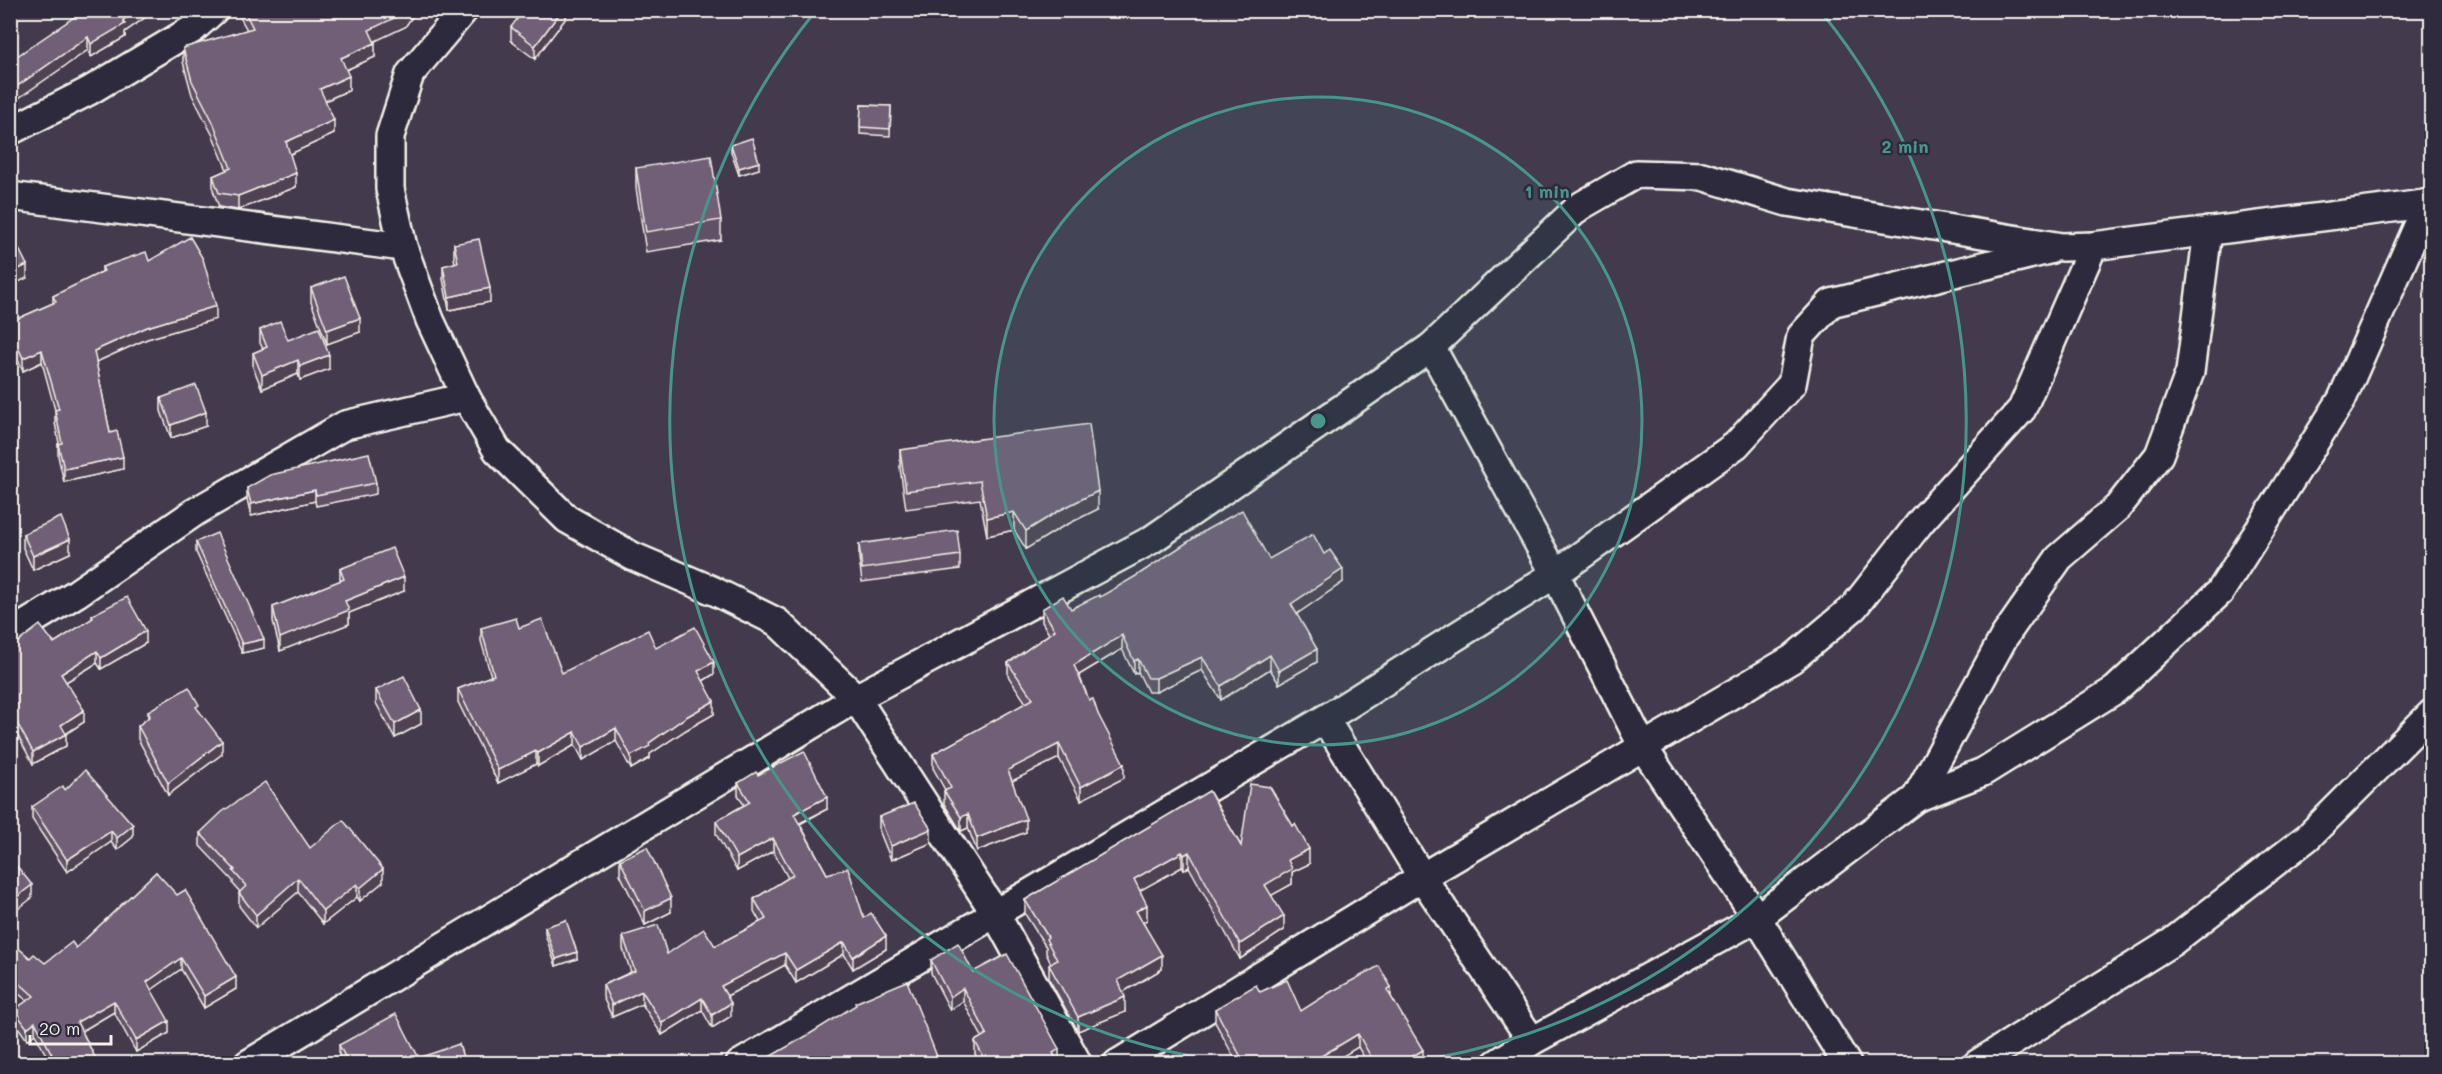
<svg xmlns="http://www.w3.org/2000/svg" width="2442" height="1074" viewBox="0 0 2442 1074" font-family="Mali,sans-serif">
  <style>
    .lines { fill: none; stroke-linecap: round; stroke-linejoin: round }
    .minor-casing { stroke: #f4f1e8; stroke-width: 32 }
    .minor { stroke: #2f2a3d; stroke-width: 27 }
    .wall { fill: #615166; stroke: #f4f1e8; stroke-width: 1.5 }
    .shaded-wall { fill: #4f4253; stroke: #f4f1e8; stroke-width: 1.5 }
    .building { fill: #715e77; stroke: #f4f1e8; stroke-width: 1.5 }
    .ring { fill: none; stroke: #48958c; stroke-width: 3 }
    .centre { fill: #48958c; stroke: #2f2a3d; stroke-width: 3 }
    .ring-label { font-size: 18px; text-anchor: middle; font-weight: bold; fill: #48958c; stroke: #2f2a3d; stroke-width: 5; stroke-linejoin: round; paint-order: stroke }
  </style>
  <rect width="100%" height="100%" fill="#433a4e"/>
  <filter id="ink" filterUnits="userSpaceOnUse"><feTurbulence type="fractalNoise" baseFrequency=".0167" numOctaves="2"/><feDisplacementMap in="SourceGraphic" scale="12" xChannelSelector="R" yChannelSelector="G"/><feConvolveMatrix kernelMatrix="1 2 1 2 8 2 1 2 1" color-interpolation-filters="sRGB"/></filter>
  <g filter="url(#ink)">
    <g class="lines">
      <g class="minor-casing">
        <g id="minor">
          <polyline points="464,10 410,74 390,136 390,189 403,247 430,320 466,397 497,450 567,519 632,556 714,591 777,622 856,698 995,913 1078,1064"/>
          <polyline points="10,131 89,91 193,29 214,10"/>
          <polyline points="10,196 403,247"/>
          <polyline points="1431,347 1555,574 1643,747 1757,918 1847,1064"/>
          <polyline points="10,634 77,593 195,512 345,425 466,397"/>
          <polyline points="1325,719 1422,877 1532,1041"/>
          <polyline points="1916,798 2004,637 2059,558 2118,507 2159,455 2190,372 2208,231"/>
          <polyline points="248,1064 856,698 1151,540 1431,347 1579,207 1636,174 1702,176 1787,202 2062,247 2093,246 2432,203"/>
          <polyline points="740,1064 1325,719 1555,574 1736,445 1792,384 1801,336 1831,303 2049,250"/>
          <polyline points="1117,1064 1422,877 1792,659 1854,607 1922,520 2022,409 2093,246"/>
          <polyline points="1496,1064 1532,1041 1757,918 1916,798 1983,772 2115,690 2220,592 2342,399 2428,203"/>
          <polyline points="1977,1064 2172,942 2308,837 2432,713"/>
        </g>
      </g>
      <use href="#minor" class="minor"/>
    </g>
    <g class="wall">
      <polygon points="67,10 154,10 154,11 125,32 125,37 91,57 73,18"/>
      <polygon points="236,10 417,10 405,27 374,41 375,57 346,70 349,90 325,101 334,134 290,154 296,187 238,210 219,207 213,190 213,176 227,170 213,136 192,95 183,62 183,48 247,30"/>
      <polygon points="566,10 566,18 535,59 511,41 511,27"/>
      <polygon points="861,105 891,106 890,136 860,134"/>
      <polygon points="731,145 759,169 739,175 731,152"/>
      <polygon points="636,168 721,220 721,240 646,252 636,188"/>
      <polygon points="454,244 490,302 449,310 443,279 443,266 455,263 454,258"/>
      <polygon points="149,261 216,319 147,339 96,362 110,433 123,469 64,482 58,456 58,444 59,443 55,423 55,410 42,362 23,371 10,343 10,322 53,303 53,296 102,272 102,267"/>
      <polygon points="311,288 360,332 327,344 311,302"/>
      <polygon points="260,330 288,340 329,369 300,380 298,374 262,389 253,367 253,353 263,349 260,343"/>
      <polygon points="161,398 206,426 171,438 161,411"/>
      <polygon points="900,450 1098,509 1060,528 1026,549 1014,530 987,536 980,499 906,509 900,468"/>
      <polygon points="376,483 376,494 316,506 315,501 251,516 247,500 247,488"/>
      <polygon points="23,534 70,553 33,570 23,548"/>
      <polygon points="196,542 264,648 242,653 196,552"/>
      <polygon points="859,544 960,555 960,569 862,582 859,558"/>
      <polygon points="1324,554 1343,582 1296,614 1317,662 1279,684 1270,669 1221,700 1202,670 1156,692 1148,692 1138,672 1134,674 1122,649 1079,675 1089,700 1098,714 1124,778 1081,800 1059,758 1012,781 1026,832 977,851 968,828 961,831 944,804 944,791 945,790 933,768 933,754 1026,703 1008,676 1008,663 1049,634 1042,622 1042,609 1071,609 1100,597 1269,559"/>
      <polygon points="340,569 404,591 349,613 349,624 280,651 273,621 273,607 340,581"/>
      <polygon points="92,615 146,643 101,669 97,663 66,682 84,722 65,734 66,746 33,764 10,721 10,648 54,643 92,619"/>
      <polygon points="481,628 519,628 562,673 656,648 714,674 703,681 714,714 686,730 650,754 650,758 631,769 616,741 583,760 575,745 538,766 536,764 498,783 458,702 458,689 491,676 481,641"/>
      <polygon points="376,690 421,724 395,738 376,703"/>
      <polygon points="148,711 199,711 222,754 168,795 138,739 138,726 148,718"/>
      <polygon points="758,775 827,809 800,824 827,874 864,918 886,949 853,969 844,954 796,983 785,965 727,996 731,1016 712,1028 702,1010 662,1035 642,1004 612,1017 603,997 603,985 631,972 623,949 623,936 667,954 715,946 760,922 754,911 754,899 788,878 773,851 737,871 716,834 716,821 744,805 738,795 738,783"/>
      <polygon points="65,790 133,837 117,850 111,842 67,872 32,819 32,807"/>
      <polygon points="1209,791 1241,846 1309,864 1292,872 1292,884 1271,895 1284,930 1240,959 1189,867 1184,870 1182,867 1140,890 1147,920 1143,922 1162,969 1123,992 1125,1012 1078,1031 1049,979 1049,965 1051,964 1046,953 1046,947 1025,914 1025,900"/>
      <polygon points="879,817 931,843 891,860 879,830"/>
      <polygon points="200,833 310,848 383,882 360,901 357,897 323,924 298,892 256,928 239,906 239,893 240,892 233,884 233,881 200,846"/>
      <polygon points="620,860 671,912 645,925 620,874"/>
      <polygon points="156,872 236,989 204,1008 181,969 151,990 169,1033 136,1052 114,1012 82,1031 98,1064 51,1064 35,1034 27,1040 14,1021 14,1010 27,1001 10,986 10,941 30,958 45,963 76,948"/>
      <polygon points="545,927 577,959 556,966 545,934"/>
      <polygon points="931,960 973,972 1059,1064 980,1064 975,1054 975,1041 982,1037 963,1001 950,1010 931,973"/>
      <polygon points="1260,992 1301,1011 1391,997 1423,1063 1368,1064 1358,1047 1235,1059 1215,1022 1215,1009"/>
      <polygon points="339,1045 419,1058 465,1064 342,1064 339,1057"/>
    </g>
    <g class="shaded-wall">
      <polygon points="137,10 154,10 154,11 125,32 125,37 91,57 91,44"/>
      <polygon points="407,10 417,10 405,27 369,44 369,30"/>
      <polygon points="562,10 566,10 566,18 535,59 535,46"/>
      <polygon points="88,37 88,50 10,104 10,91"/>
      <polygon points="375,43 375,57 341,72 341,58"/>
      <polygon points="349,76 349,90 320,103 320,89"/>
      <polygon points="334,120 334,134 286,156 286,142"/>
      <polygon points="759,162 759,169 739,175 739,168"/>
      <polygon points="296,173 296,187 238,210 238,196"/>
      <polygon points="27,265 27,278 10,286 10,273"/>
      <polygon points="490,288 490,302 449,310 449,297"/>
      <polygon points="216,306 216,319 147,339 94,363 94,351 147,327"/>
      <polygon points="360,318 360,332 327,344 327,330"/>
      <polygon points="42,350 42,362 23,371 23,358"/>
      <polygon points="329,355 329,369 300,380 300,366"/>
      <polygon points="298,360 298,374 262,389 262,375"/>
      <polygon points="206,412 206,426 171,438 171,425"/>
      <polygon points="123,457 123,469 64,482 64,469"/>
      <polygon points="315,490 315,501 251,516 251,504"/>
      <polygon points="1098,491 1098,509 1060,528 1026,549 1026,531 1060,510"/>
      <polygon points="1014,512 1014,530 987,536 987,518"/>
      <polygon points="70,539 70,553 33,570 33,556"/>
      <polygon points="1343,569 1343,582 1291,618 1291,604"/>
      <polygon points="404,577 404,591 349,613 349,624 280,651 280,638 345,601"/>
      <polygon points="146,631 146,643 101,669 101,658"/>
      <polygon points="1122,635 1122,649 1074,678 1074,665"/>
      <polygon points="264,639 264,648 242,653 242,644"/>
      <polygon points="1317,649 1317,662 1279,684 1279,671"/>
      <polygon points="97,651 97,663 61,685 61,674"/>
      <polygon points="1270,655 1270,669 1221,700 1221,686"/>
      <polygon points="1202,657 1202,670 1156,692 1156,678"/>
      <polygon points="1138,659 1138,672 1134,674 1134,661"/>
      <polygon points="714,662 714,674 698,684 698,671"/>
      <polygon points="714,701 714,714 686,730 650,754 650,758 631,769 631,756 686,717"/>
      <polygon points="84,710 84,722 61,737 61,725"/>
      <polygon points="421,710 421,724 395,738 395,724"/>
      <polygon points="616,728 616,741 583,760 583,747"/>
      <polygon points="575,732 575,745 538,766 538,753"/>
      <polygon points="66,734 66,746 33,764 33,752"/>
      <polygon points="222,741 222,754 168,795 168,783"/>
      <polygon points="1059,744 1059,758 1008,783 1008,770"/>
      <polygon points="536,751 536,764 498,783 498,770"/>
      <polygon points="1124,764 1124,778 1081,800 1081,787"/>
      <polygon points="827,797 827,809 794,826 794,814"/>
      <polygon points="968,814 968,828 961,831 961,817"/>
      <polygon points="1026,819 1026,832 977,851 977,838"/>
      <polygon points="133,825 133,837 117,850 117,838"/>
      <polygon points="931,829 931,843 891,860 891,846"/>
      <polygon points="111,831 111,842 67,872 67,860"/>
      <polygon points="773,838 773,851 737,871 737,858"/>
      <polygon points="1309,849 1309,864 1292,872 1292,884 1265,899 1265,885 1288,860"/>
      <polygon points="1182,852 1182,867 1134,894 1134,879"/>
      <polygon points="1189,852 1189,867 1184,870 1184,855"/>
      <polygon points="383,869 383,882 360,901 360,888"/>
      <polygon points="298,878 298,892 256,928 256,915"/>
      <polygon points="357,884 357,897 323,924 323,911"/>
      <polygon points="32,885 32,898 10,915 10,902"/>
      <polygon points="671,898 671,912 645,925 645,911"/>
      <polygon points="1147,905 1147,920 1136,925 1136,911"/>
      <polygon points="1284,916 1284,930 1240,959 1240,944"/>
      <polygon points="886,936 886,949 853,969 853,957"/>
      <polygon points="844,942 844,954 796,983 796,970"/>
      <polygon points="577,952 577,959 556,966 556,959"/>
      <polygon points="785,953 785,965 721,999 721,986"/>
      <polygon points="1162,955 1162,969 1118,995 1118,980"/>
      <polygon points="181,958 181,969 147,993 147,982"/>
      <polygon points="236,977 236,989 204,1008 204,996"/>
      <polygon points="1391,987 1391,1000 1387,990"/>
      <polygon points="963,988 963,1001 950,1010 950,997"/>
      <polygon points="642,991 642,1004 612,1017 612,1005"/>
      <polygon points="1125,997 1125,1012 1078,1031 1078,1017"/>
      <polygon points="702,998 702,1010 662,1035 662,1023"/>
      <polygon points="114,1001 114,1012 77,1034 77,1022"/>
      <polygon points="731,1003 731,1016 712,1028 712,1015"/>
      <polygon points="169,1021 169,1033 136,1052 136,1040"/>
      <polygon points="35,1022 35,1034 27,1040 27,1028"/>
      <polygon points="1358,1034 1358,1047 1330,1064 1308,1064"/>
      <polygon points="1059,1049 1059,1062 1053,1053"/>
      <polygon points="1423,1050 1423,1063 1400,1064"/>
    </g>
    <g class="building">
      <polygon points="78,10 137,10 123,20 125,24 91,44 88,37 10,91 10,61 80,13"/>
      <polygon points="244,10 407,10 405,13 369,30 375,43 341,58 349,76 320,89 334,120 286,142 296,173 238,196 219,193 213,176 231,168 213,122 192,81 183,48 253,28"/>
      <polygon points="524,10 562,10 535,46 511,27"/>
      <polygon points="861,105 891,106 890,129 860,127"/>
      <polygon points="752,138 759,162 739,168 731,145"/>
      <polygon points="711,156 721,220 646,232 636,168"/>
      <polygon points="190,237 203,259 216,306 147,327 94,351 110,433 117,431 123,457 64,469 58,444 62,443 55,410 59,409 42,350 23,358 10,330 10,322 56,302 53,296 104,271 102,267 146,252 149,261"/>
      <polygon points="479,239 490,288 449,297 443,266 458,262 454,244"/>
      <polygon points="15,241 27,265 10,273 10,243"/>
      <polygon points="344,276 360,318 327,330 311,288"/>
      <polygon points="280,321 288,340 319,328 329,355 300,366 298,360 262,375 253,353 267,347 260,330"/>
      <polygon points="196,385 206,412 171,425 161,398"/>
      <polygon points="1089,424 1098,491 1060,510 1026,531 1014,512 987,518 980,481 906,491 900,450"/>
      <polygon points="369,453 376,483 316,495 315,490 251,504 247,488 270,475"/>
      <polygon points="1242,510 1269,559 1313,534 1324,554 1330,550 1343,569 1291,604 1317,649 1279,671 1270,655 1221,686 1202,657 1156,678 1148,678 1138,659 1134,661 1122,635 1074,665 1089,700 1093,699 1098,714 1124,764 1081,787 1059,744 1008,770 1026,819 977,838 968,814 961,817 944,791 951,788 933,754 1033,699 1008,663 1055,630 1042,609 1063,596 1071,609 1099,595 1100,597 1136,576 1206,530"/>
      <polygon points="61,517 70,539 33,556 23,534"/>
      <polygon points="957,530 960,555 862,569 859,544"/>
      <polygon points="217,533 264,639 242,644 196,542"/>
      <polygon points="392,548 404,577 345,601 349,610 280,638 273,607 344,579 340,569"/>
      <polygon points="127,597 146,631 101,658 97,651 61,674 84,710 61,725 66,734 33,752 10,710 10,648 40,625 54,643 93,618 92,615"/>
      <polygon points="516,618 519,628 542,619 562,673 648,630 656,648 695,627 714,662 698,671 714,701 686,717 649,743 650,746 631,756 616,728 583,747 575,732 538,753 536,751 498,770 458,689 494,675 481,628"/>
      <polygon points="404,676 421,710 395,724 376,690"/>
      <polygon points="189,687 199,705 196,707 222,741 168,783 138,726 150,716 148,711"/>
      <polygon points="804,751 827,797 794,814 827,874 848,868 864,918 871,913 886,936 853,957 844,942 796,970 785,953 721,986 731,1003 712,1015 702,998 662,1023 642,991 612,1005 603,985 635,971 623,936 658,925 667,954 704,929 715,946 766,919 754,899 793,875 773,838 737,858 716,821 750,802 738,783 756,772 758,775"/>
      <polygon points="85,770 133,825 117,838 111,831 67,860 32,807 63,786 65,790"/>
      <polygon points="265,782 310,848 343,820 383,869 360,888 357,884 323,911 298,878 256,915 239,893 246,886 233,871 235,870 200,833 222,812"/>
      <polygon points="1250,784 1270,787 1293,826 1295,824 1309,849 1288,860 1292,869 1265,885 1284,916 1240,944 1189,852 1184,855 1182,852 1134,879 1147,905 1136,911 1162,955 1118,980 1125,997 1078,1017 1049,965 1057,960 1046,939 1048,937 1025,900 1209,791 1241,846"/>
      <polygon points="914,803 931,829 891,846 879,817"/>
      <polygon points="647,847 671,898 645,911 620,860"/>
      <polygon points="10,858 32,885 10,902"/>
      <polygon points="156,872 177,895 185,890 236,977 204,996 181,958 147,982 169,1021 136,1040 114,1001 77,1022 98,1063 97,1064 57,1064 35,1022 27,1028 14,1010 34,996 10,975 10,941 30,958 34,954 45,963 72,942 76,948"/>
      <polygon points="566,920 577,952 556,959 545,927"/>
      <polygon points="958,943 973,972 1007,954 1059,1049 1053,1053 1059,1064 1011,1064 1009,1060 1003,1064 987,1064 975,1041 987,1034 963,988 950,997 931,960"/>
      <polygon points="1379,966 1391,987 1387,990 1423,1050 1400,1064 1375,1064 1358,1034 1308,1064 1223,1064 1241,1057 1215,1009 1256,985 1260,992 1287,980 1301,1011 1329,993"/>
      <polygon points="907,981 940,1064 757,1064 808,1035 856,1005 855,1003"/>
      <polygon points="396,1014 419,1058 459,1044 465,1064 349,1064 339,1045"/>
    </g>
  </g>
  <circle cx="1318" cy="421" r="324" fill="#48958c" fill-opacity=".12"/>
  <g class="ring">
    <circle cx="1318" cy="421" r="324"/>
    <path d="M1233 1063A648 648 0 0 1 814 13M1822 13A648 648 0 0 1 1403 1063"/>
  </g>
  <circle cx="1318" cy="421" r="9" class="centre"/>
  <g class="ring-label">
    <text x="1905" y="153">2 min</text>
    <text x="1547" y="198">1 min</text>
  </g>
  <rect width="2442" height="1074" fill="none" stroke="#2f2a3d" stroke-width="36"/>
  <rect x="18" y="18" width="2406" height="1038" fill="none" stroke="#f4f1e8" stroke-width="2" filter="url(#ink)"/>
  <path d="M30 1035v9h81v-9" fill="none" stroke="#f4f1e8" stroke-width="3"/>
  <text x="39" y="1035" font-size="18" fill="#f4f1e8" stroke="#2f2a3d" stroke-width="4.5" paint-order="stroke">20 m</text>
</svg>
